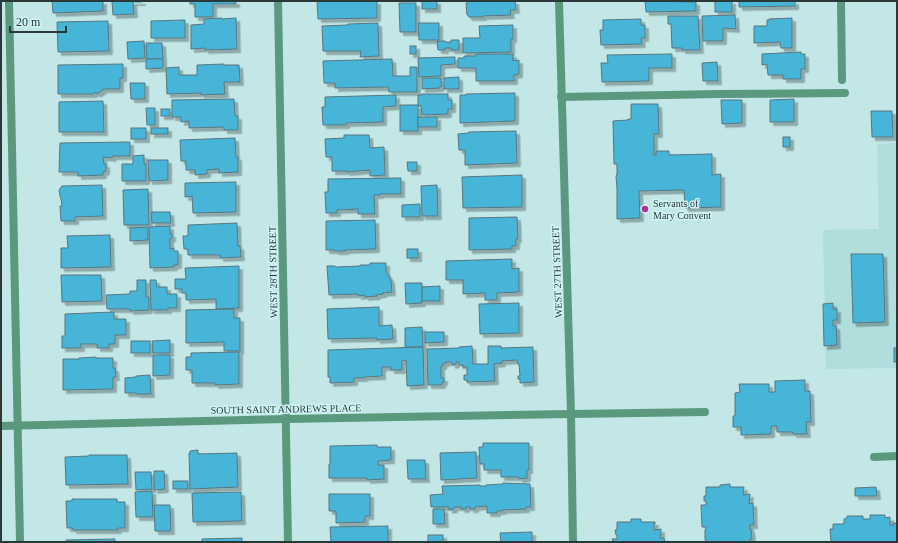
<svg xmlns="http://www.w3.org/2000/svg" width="898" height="543" viewBox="0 0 898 543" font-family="'Times New Roman',serif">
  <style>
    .built { fill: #afdedd }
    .building { fill: #46b5d7; stroke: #577681; filter: url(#shadow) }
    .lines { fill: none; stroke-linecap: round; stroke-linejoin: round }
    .service { stroke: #5b997f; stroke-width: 8 }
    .minor { stroke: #5b997f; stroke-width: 8 }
    .poi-dot { fill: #a63693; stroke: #cff4f3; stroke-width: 1.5 }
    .labels { text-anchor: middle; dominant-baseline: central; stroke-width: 3; stroke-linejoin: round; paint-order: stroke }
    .poi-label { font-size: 10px; fill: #2a3838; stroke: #cff4f3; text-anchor: start }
    .street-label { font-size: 10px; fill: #2a3838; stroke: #cff4f3 }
  </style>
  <defs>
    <filter id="shadow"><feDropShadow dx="3.5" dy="3.5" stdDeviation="0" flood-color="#0004"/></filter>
  </defs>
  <rect width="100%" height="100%" fill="#c2e7e6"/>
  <polygon class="built" points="897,143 897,368 826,369 823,230 879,229 877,144"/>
  <g class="building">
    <polygon points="52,1 103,1 103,11 53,13"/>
    <polygon points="112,1 142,1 142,2 133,2 134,14 113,15"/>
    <polygon points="190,1 236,1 236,4 213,4 213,17 195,17 195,4 190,4"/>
    <polygon points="317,1 377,1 377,18 318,19"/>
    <rect x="422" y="1" width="15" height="8"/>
    <polygon points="468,1 515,1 516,10 510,10 511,15 483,16 483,17 469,17 468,15 467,15 466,3 468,3"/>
    <polygon points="645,1 696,2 696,11 646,12"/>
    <rect x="715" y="1" width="17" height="11"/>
    <polygon points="739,1 795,1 795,6 739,7"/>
    <polygon points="399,3 416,3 416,32 400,32"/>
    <polygon points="735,15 736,29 723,28 723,41 703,41 702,16"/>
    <polygon points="668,16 698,16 700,50 682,50 682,48 672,48 671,24 668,24"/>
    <polygon points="222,18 222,19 236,18 237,49 205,50 205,48 191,49 191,25 204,24 204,19"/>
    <polygon points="792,18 792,48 781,48 780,42 754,43 754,26 767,26 767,20 769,20 769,19"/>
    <polygon points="641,19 641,25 645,25 645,38 641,38 642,44 601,45 600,30 603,30 603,20"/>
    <polygon points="185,20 185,38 151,38 151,21"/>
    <polygon points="108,21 109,51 58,52 57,22"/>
    <polygon points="378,23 379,56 360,57 361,51 323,51 322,26 348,25 348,24"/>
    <polygon points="418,23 439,23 439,40 419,40"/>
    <polygon points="513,25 513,39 511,39 511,52 463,53 463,38 480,38 479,26"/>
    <polygon points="451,40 459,40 459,50 451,50 451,48 445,48 445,50 438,50 437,41 445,41 445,42 451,42"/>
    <polygon points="144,41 145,58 128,59 127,42"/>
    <polygon points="146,43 162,43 163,59 147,59"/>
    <rect x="410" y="46" width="6" height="8"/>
    <polygon points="801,52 801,54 805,54 805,69 801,69 801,79 783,79 783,75 768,75 767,64 762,65 762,54"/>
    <polygon points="476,54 513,54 513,61 519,60 519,74 514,75 514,81 476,81 476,68 458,68 458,58 464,58 464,56 476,56"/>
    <polygon points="672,54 672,68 649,68 649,81 602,82 601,63 608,63 607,55"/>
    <polygon points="455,57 455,64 441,65 441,76 419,77 418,58"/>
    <polygon points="146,59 163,59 163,68 146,69"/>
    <polygon points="392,59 393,76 410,76 410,67 417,67 417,92 389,92 388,87 335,88 335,83 324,83 323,61"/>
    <polygon points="717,62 718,81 703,81 702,63"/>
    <polygon points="123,64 123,78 120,78 120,89 103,89 103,90 97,94 96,92 93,94 58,94 58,65"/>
    <polygon points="224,64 224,65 239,65 240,82 224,82 225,94 201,95 201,93 167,94 166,68 179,67 179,75 197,75 197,65"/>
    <polygon points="459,77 459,89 444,89 444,78"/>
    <polygon points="422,78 440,78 440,79 441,79 442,86 440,86 440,88 422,89"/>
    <polygon points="130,83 145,83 145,99 131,99"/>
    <polygon points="515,93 515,121 460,123 460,95 466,95 466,94"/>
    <polygon points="422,94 448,94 448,100 452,100 452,109 448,109 448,114 422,115 421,106 418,106 418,95 422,95"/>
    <polygon points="396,95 396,106 383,107 383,122 346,123 346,125 323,125 322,107 325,107 325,97"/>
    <polygon points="234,99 235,116 238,116 238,130 224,130 224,127 189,128 189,121 181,122 181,117 172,117 172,100"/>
    <polygon points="794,99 794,122 770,122 770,100"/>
    <polygon points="721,100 742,100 742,123 722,124"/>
    <polygon points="103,101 104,132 59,132 59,102"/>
    <polygon points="631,104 658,104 659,134 654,134 654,155 656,155 656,151 669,151 669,155 712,154 712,175 721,174 721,207 685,208 684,190 639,191 640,218 617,219 617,188 616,177 617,174 617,164 614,164 613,121 628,120 628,119 631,119"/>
    <rect x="400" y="105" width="18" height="26"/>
    <polygon points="146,108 155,108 155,125 147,125"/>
    <rect x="161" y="109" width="9" height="7"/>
    <polygon points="871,111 892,111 893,137 872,137"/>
    <rect x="418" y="117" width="19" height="10"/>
    <rect x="131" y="128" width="15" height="11"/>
    <rect x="151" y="128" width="17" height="6"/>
    <polygon points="516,131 517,163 465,165 465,150 459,150 458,134 469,133 469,132"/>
    <polygon points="344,135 369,135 370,148 384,147 385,175 370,176 370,170 347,172 347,171 332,171 332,157 326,157 325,139 344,138"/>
    <rect x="783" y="137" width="7" height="10"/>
    <polygon points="235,138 236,157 238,157 238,172 219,173 219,169 207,170 207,174 195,175 195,170 186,170 186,161 181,161 180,140"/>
    <polygon points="130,142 130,156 113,156 112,158 103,157 104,164 106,164 106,171 103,172 103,175 78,176 78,172 59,172 60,143"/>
    <polygon points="144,155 144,164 146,164 146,181 122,181 122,164 133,164 133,156"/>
    <polygon points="148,160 168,160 168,180 149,181"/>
    <polygon points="407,162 417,162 417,171 408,171"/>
    <polygon points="522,175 522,207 463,208 462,177"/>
    <polygon points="401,178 401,194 380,194 380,195 374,195 375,214 358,214 358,209 337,210 337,213 326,213 325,192 328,192 328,179"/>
    <polygon points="236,182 236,212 193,213 192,196 185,197 185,183"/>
    <polygon points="102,185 103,216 75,217 75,221 61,221 60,206 62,206 61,199 60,196 59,190 62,186"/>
    <polygon points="437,185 438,216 422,216 421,186"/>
    <polygon points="148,189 149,225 124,225 123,190"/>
    <polygon points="420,204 420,217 402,217 402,205"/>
    <polygon points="151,212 170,212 171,223 152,223"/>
    <polygon points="517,217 518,239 516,239 516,246 512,246 512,249 469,250 469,218"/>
    <polygon points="375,220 376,249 345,250 345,251 335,251 335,250 326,250 326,221"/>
    <polygon points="237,223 238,246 240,246 241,257 220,258 220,255 188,255 188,249 184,249 183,236 188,236 188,225"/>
    <polygon points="170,226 170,234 172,234 172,238 170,239 170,249 174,248 174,251 178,251 178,265 174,265 174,267 150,268 149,227"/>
    <polygon points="148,227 148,240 130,241 130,228"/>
    <polygon points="110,235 111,267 61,268 61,248 68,248 67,236"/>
    <rect x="407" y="249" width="11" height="9"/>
    <polygon points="851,254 883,254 885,322 853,323"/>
    <polygon points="512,259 512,269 519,268 519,292 497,293 497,300 485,300 485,293 463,294 463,280 446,280 446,261"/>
    <polygon points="370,263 386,263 386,271 391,280 392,292 383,293 383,294 376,295 377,296 365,297 365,295 358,296 358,294 329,295 327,266 335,266 336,267 360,266 360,265 370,265"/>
    <polygon points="239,266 239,308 216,309 216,299 186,300 186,293 182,293 182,289 175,289 175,279 186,279 185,268"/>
    <polygon points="61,275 101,275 102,301 62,302"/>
    <polygon points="137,280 146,280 146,297 149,297 149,310 130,311 130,309 107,309 106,295 130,294 130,291 137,291"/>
    <polygon points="150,280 156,280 157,287 167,287 167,294 177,294 177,308 168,308 168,310 151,310"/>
    <polygon points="405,283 422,283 422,303 406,304"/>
    <polygon points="440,286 440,301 422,301 422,287"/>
    <polygon points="519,303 519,333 480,334 479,304"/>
    <polygon points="833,303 833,309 837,309 837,320 833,320 833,326 836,326 837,345 824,346 823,304"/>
    <polygon points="379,307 379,326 392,325 393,339 377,340 377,338 328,339 327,309"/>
    <polygon points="234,309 234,318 240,318 240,351 224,351 224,342 186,343 186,310"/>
    <polygon points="114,312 114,319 126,319 126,335 115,335 115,344 109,344 109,348 97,348 97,344 81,344 81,348 62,348 62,336 65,336 65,314"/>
    <polygon points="422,327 423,347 405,347 405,328"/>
    <polygon points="425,332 444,332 444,342 425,343"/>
    <polygon points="170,340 170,353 153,353 152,341"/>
    <rect x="131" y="341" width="19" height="12"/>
    <polygon points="472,346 473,364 488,364 488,346 501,346 501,348 533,347 534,382 520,383 520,379 518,379 518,376 520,376 519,364 518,364 517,360 502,361 502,363 494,364 495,381 467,382 467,380 464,380 464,375 467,375 467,367 463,367 463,365 459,365 459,362 456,362 456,364 452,365 452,362 446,362 446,363 443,363 443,366 441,366 441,378 444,378 444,382 442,382 442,385 428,385 427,349 459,348 459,347"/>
    <polygon points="423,347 424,385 407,386 406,360 402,361 402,370 391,370 391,367 382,367 382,376 364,377 364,378 354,378 354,382 330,383 330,377 328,377 328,350"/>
    <rect x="894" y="348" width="3" height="14"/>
    <polygon points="239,352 239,384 215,385 215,383 192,383 192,370 186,370 186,357 191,357 191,353"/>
    <polygon points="153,355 170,355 170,375 153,376"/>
    <polygon points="96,357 96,358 113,358 113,368 115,368 116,377 113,377 113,389 63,390 63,359 79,359 79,358"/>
    <polygon points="150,375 151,394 136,394 136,393 125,393 125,378 136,377 136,376"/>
    <polygon points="805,380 805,391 810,391 811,422 806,422 807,434 793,434 793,432 777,432 777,426 771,426 771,434 741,435 741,427 733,427 733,416 735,416 735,393 740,392 739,384 769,384 769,392 775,392 775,381"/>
    <polygon points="483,443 529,443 529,470 527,470 527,478 519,479 519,477 501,477 501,470 484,470 484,464 480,464 479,447 483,447"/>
    <polygon points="377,445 377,447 391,447 391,460 378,461 378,465 384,465 384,479 367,480 367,478 329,478 329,464 330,464 330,446"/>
    <polygon points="198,450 198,454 237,453 238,487 190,489 189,453 190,453 190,451"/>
    <polygon points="476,452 477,478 441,480 440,453"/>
    <polygon points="89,455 127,455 128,484 66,485 65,457 89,456"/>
    <polygon points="407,460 425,460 426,479 408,479"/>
    <polygon points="154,471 164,471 165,489 154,490"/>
    <polygon points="135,472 151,472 152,489 136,490"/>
    <rect x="173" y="481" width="15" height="8"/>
    <polygon points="503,483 530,484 531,507 526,507 526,509 502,510 502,511 497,511 497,513 487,513 487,506 475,507 475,509 470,509 470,507 466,507 466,509 461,509 461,507 454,507 454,509 449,510 449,507 431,507 430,495 443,494 442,486 480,485 480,486 486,486 486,485 503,484"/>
    <polygon points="730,484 730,487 744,487 743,495 750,494 749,504 753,503 754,525 750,525 750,529 751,529 752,539 750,539 750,542 706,542 706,540 705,540 705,530 706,530 706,527 702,527 701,505 706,505 706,501 704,501 704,496 706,496 706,487 720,487 720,485"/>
    <polygon points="876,487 877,496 855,496 855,488"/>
    <polygon points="152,491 153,517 136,517 135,492"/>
    <polygon points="241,492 242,521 193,522 192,493"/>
    <polygon points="329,494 370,494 370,516 365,516 365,522 336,523 336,511 329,511"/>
    <polygon points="72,499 117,499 117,502 125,502 125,528 118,528 118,530 73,530 73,528 67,528 66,501 72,501"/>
    <polygon points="154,505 170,505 171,531 155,531"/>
    <polygon points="433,509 444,509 445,524 433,524"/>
    <polygon points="870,515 885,515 885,518 890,517 890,525 894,525 893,523 897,523 897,542 831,542 830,529 833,529 833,524 844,524 844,519 847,518 847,516 863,516 863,519 870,519"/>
    <polygon points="631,519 641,519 641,522 655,522 655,524 654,524 654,530 661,529 661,535 660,535 660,538 664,538 665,542 613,542 612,539 617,539 617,535 616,535 615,530 617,530 617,522 631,522"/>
    <polygon points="388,526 388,542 331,542 330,527"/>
    <polygon points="532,532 532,542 501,542 500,533"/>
    <rect x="428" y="535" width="15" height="7"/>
    <polygon points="242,538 242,542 202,542 202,539"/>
    <polygon points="115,539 115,542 66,542 66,540"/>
  </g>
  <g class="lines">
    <g class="service">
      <polyline points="561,97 718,94 845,93"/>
      <polyline points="571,414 705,412"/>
      <polyline points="874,457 897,456"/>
    </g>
    <g class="minor">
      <polyline points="9,1 20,542"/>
      <polyline points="278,1 288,542"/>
      <polyline points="559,1 571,414 573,542"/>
      <polyline points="841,1 842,80"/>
      <polyline points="1,426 286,419 571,414"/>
    </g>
  </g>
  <circle class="poi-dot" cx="645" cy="209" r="4"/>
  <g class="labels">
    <g class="poi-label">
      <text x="653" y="203">Servants of<tspan x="653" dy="12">Mary Convent</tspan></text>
    </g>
    <g class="street-label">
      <text transform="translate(273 272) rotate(-91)">WEST 28TH STREET</text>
      <text transform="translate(557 272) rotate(-92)">WEST 27TH STREET</text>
      <text transform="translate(286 409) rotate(-1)">SOUTH SAINT ANDREWS PLACE</text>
    </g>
  </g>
  <rect width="898" height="543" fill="none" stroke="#2a3838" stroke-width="4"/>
  <path d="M10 26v6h56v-6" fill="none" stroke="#2a3838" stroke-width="2"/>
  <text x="16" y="26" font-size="12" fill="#2a3838" stroke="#cff4f3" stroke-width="3" paint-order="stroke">20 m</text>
</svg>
